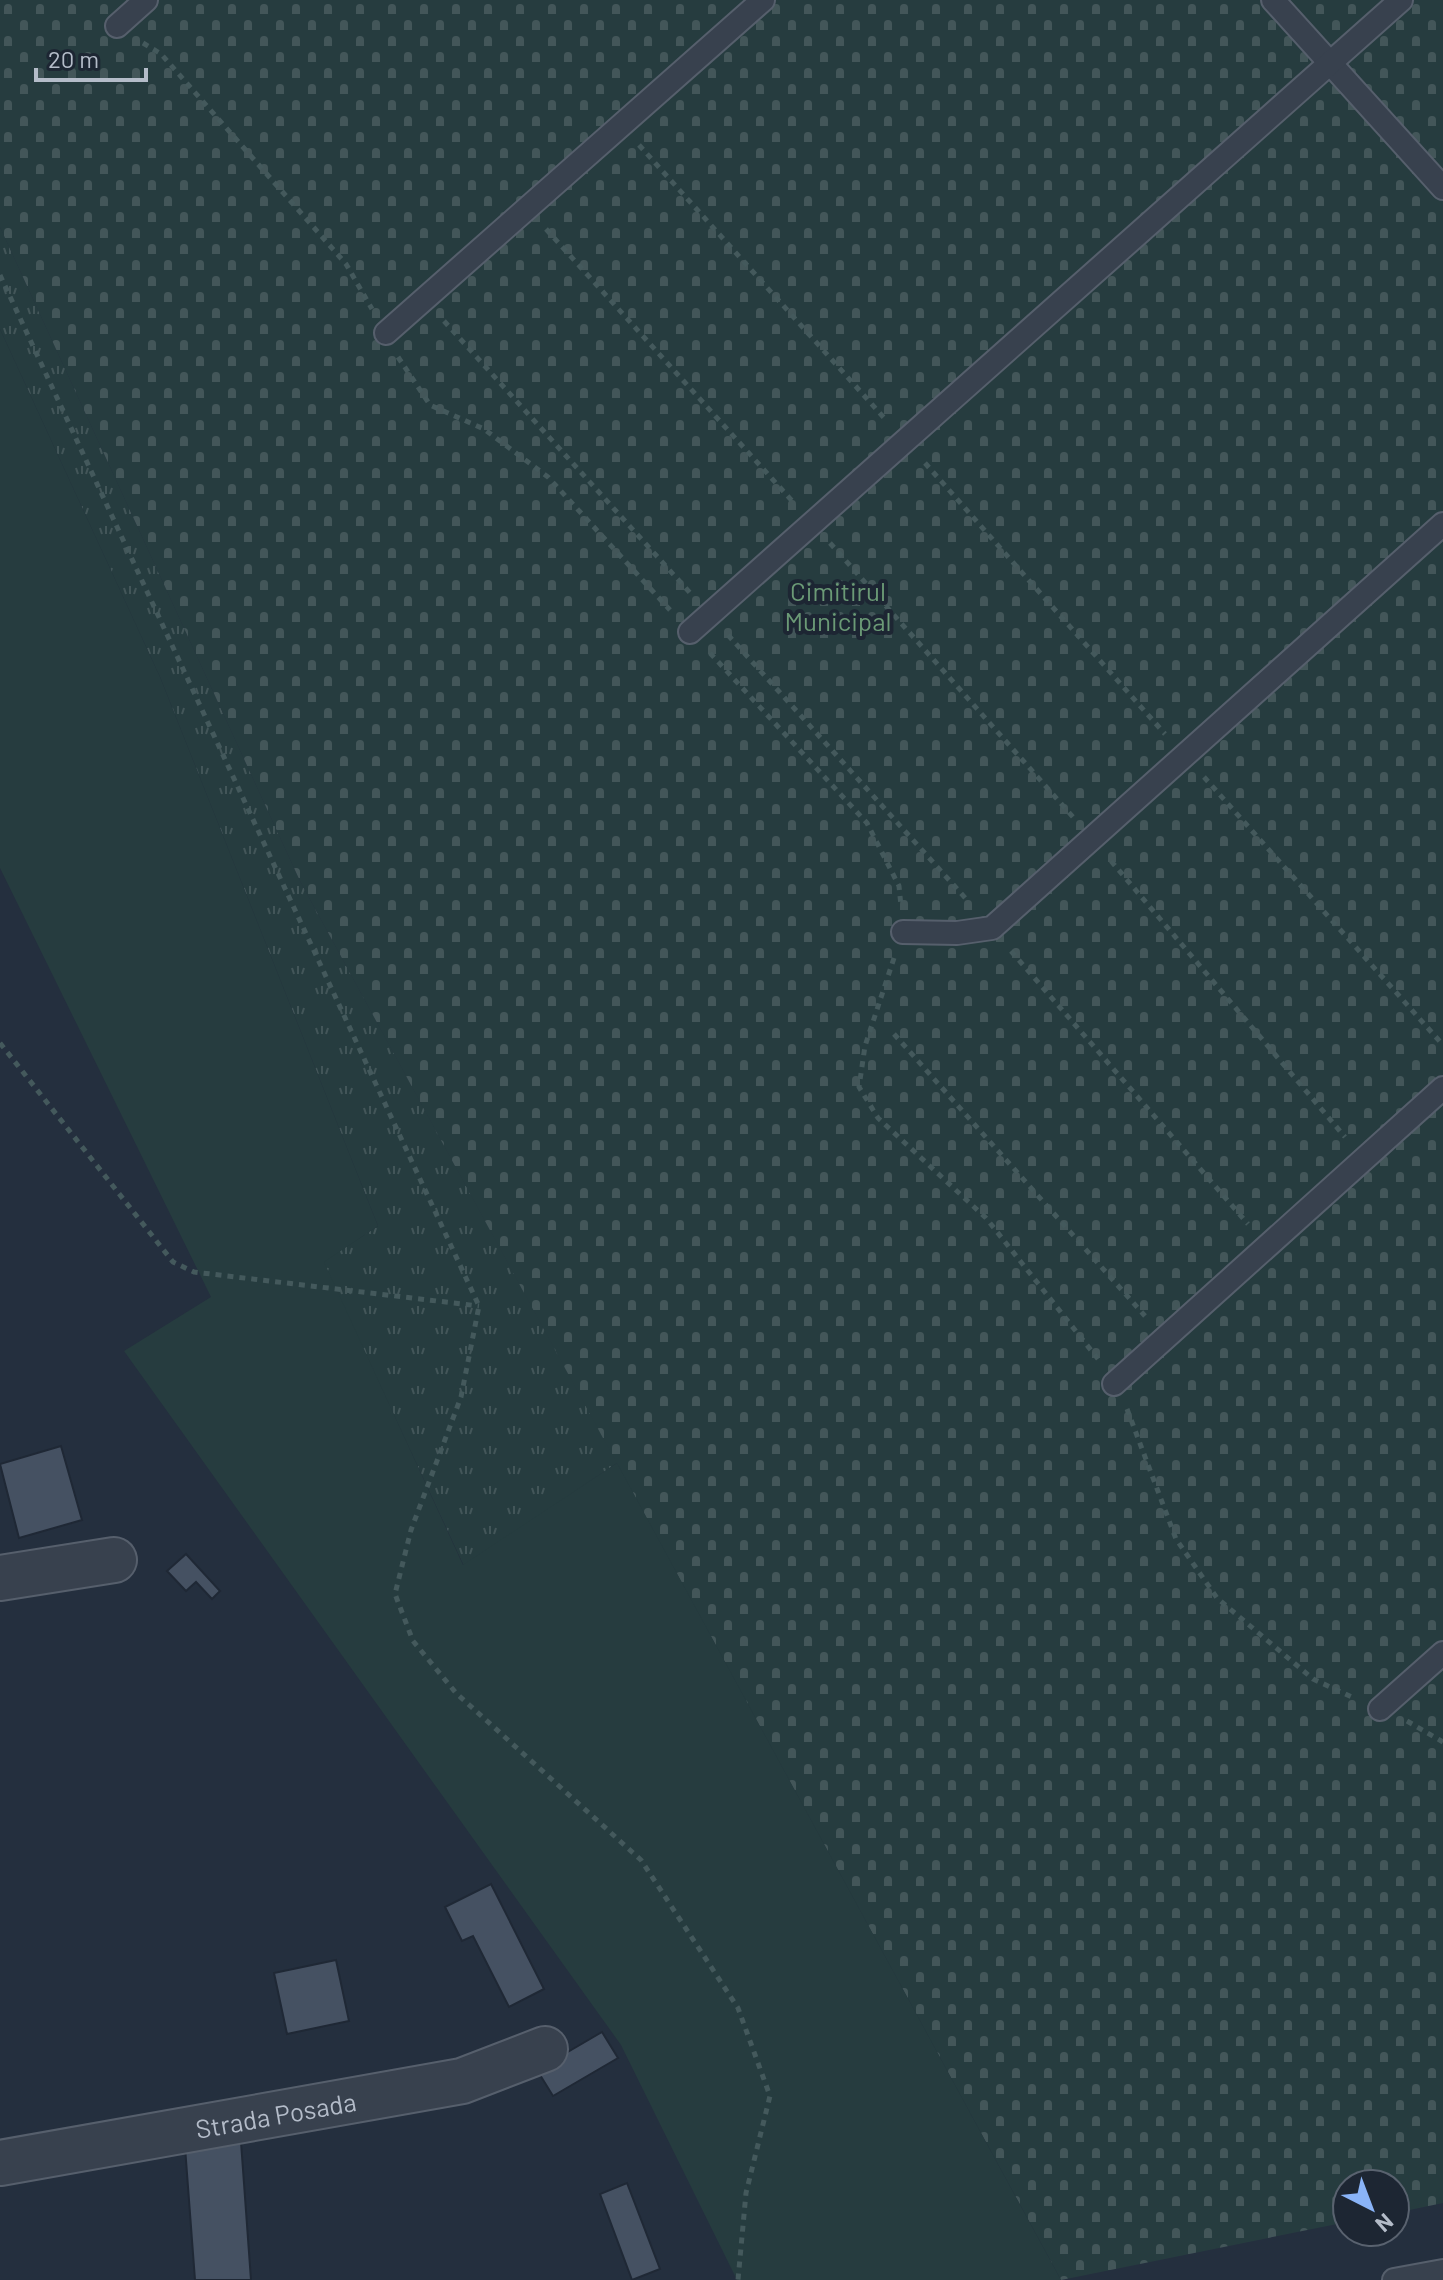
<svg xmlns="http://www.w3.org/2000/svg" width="1443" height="2280" viewBox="0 0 1443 2280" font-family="Barlow,sans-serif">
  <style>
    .grass { fill: url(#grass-tufts) }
    .cemetery { fill: url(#cemetery-stones) }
    .garden { fill: #263c3f }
    .building { fill: #455162; stroke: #1f2835; stroke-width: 2 }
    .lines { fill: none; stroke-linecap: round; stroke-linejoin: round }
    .service-casing { stroke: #565f6c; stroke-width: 26 }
    .minor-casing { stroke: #565f6c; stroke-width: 48 }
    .path { stroke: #44595c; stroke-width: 5; stroke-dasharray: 6 6; stroke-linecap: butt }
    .service { stroke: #38414e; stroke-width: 22 }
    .minor { stroke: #38414e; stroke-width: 44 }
    .labels { text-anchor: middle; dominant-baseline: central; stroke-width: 8; stroke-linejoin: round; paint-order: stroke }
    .park-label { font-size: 26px; fill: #6b9a76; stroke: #1d2633 }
    .street-label { font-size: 26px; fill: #b4bcc9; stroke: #1d2633 }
  </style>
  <defs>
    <pattern id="grass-tufts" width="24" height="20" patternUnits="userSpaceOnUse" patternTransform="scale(2)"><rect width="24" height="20" fill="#263c3f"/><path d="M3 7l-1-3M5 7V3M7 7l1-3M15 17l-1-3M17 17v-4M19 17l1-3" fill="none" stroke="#435659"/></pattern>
    <pattern id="cemetery-stones" width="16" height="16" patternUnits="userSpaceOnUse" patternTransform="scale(2)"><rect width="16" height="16" fill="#263c3f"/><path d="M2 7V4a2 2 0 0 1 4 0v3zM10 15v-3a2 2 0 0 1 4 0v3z" fill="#435659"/></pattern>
  </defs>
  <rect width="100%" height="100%" fill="#242f3e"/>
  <polygon class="grass" points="0,227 300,881 617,1463 464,1566 323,1262 378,1226 160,677 0,329"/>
  <polygon class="cemetery" points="0,0 1443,0 1443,2203 1395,2213 1395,2184 1347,2184 1347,2222 1061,2280 300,881 0,227"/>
  <polygon class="garden" points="0,329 160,677 378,1226 324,1262 463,1565 617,1463 1061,2280 737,2280 621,2045 124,1351 211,1297 0,868"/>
  <g class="building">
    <polygon points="61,1446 82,1520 19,1538 0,1464"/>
    <polygon points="186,1554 220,1591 212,1599 196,1582 186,1591 167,1571"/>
    <polygon points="491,1884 544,1989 509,2007 473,1936 462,1941 445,1907"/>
    <polygon points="336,1960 349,2021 287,2034 274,1973"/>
    <polygon points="602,2032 618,2058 553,2096 537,2070"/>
    <polygon points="241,2142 251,2280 195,2280 185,2147"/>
    <polygon points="627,2183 660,2269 632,2280 600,2194"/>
  </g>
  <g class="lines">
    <g class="service-casing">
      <g id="service">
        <polyline points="1273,0 1443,188"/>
        <polyline points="117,26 146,0"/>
        <polyline points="386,333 763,0"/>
        <polyline points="690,632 1401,0"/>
        <polyline points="903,932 957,933 992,928 1443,524"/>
        <polyline points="1114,1384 1443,1088"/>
        <polyline points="1380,1709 1443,1653"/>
        <polyline points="1394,2280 1443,2271"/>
      </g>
    </g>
    <g class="minor-casing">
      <g id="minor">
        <polyline points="0,1578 114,1560"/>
        <path id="s1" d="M 0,2163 L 462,2081 L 545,2049"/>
      </g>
    </g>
    <g class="path">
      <polyline points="143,43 161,54 346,264 372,309"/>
      <polyline points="639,145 886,420"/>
      <polyline points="546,229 794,503"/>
      <polyline points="0,275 479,1306 461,1397 411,1530 395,1594 413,1641 456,1693 641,1860 738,2008 770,2096 746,2193 738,2280"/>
      <polyline points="444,321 692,595"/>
      <polyline points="398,357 430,405 484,429 548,477 670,610"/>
      <polyline points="925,463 1165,734"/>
      <polyline points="830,543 1073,817"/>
      <polyline points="728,635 968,901"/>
      <polyline points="710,653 867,823 899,886 901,906"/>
      <polyline points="1204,777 1443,1045"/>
      <polyline points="1111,861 1345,1137"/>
      <polyline points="1011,951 1248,1224"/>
      <polyline points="894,958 865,1046 859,1087 878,1118 986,1218 1098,1359"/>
      <polyline points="894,1034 1145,1316"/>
      <polyline points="0,1043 173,1262 194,1272 479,1306"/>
      <polyline points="1127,1409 1176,1539 1217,1598 1313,1679 1354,1698"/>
      <polyline points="1407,1721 1443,1742"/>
    </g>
    <use href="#service" class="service"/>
    <use href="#minor" class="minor"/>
  </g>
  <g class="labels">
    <g class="park-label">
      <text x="838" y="590">Cimitirul<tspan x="838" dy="30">Municipal</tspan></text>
    </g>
    <g class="street-label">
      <text stroke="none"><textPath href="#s1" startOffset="280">Strada Posada</textPath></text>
    </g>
  </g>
  <g transform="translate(1371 2208) rotate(138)"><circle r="38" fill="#1d2633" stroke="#59626f" stroke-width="2"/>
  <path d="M0-6L14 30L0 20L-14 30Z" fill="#8ab4f8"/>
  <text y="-12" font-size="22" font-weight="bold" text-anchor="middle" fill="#b4bcc9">N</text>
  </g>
  <path d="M36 68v12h110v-12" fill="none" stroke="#b4bcc9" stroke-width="4"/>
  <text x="48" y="68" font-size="24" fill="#b4bcc9" stroke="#1d2633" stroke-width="6" paint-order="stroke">20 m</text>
</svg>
